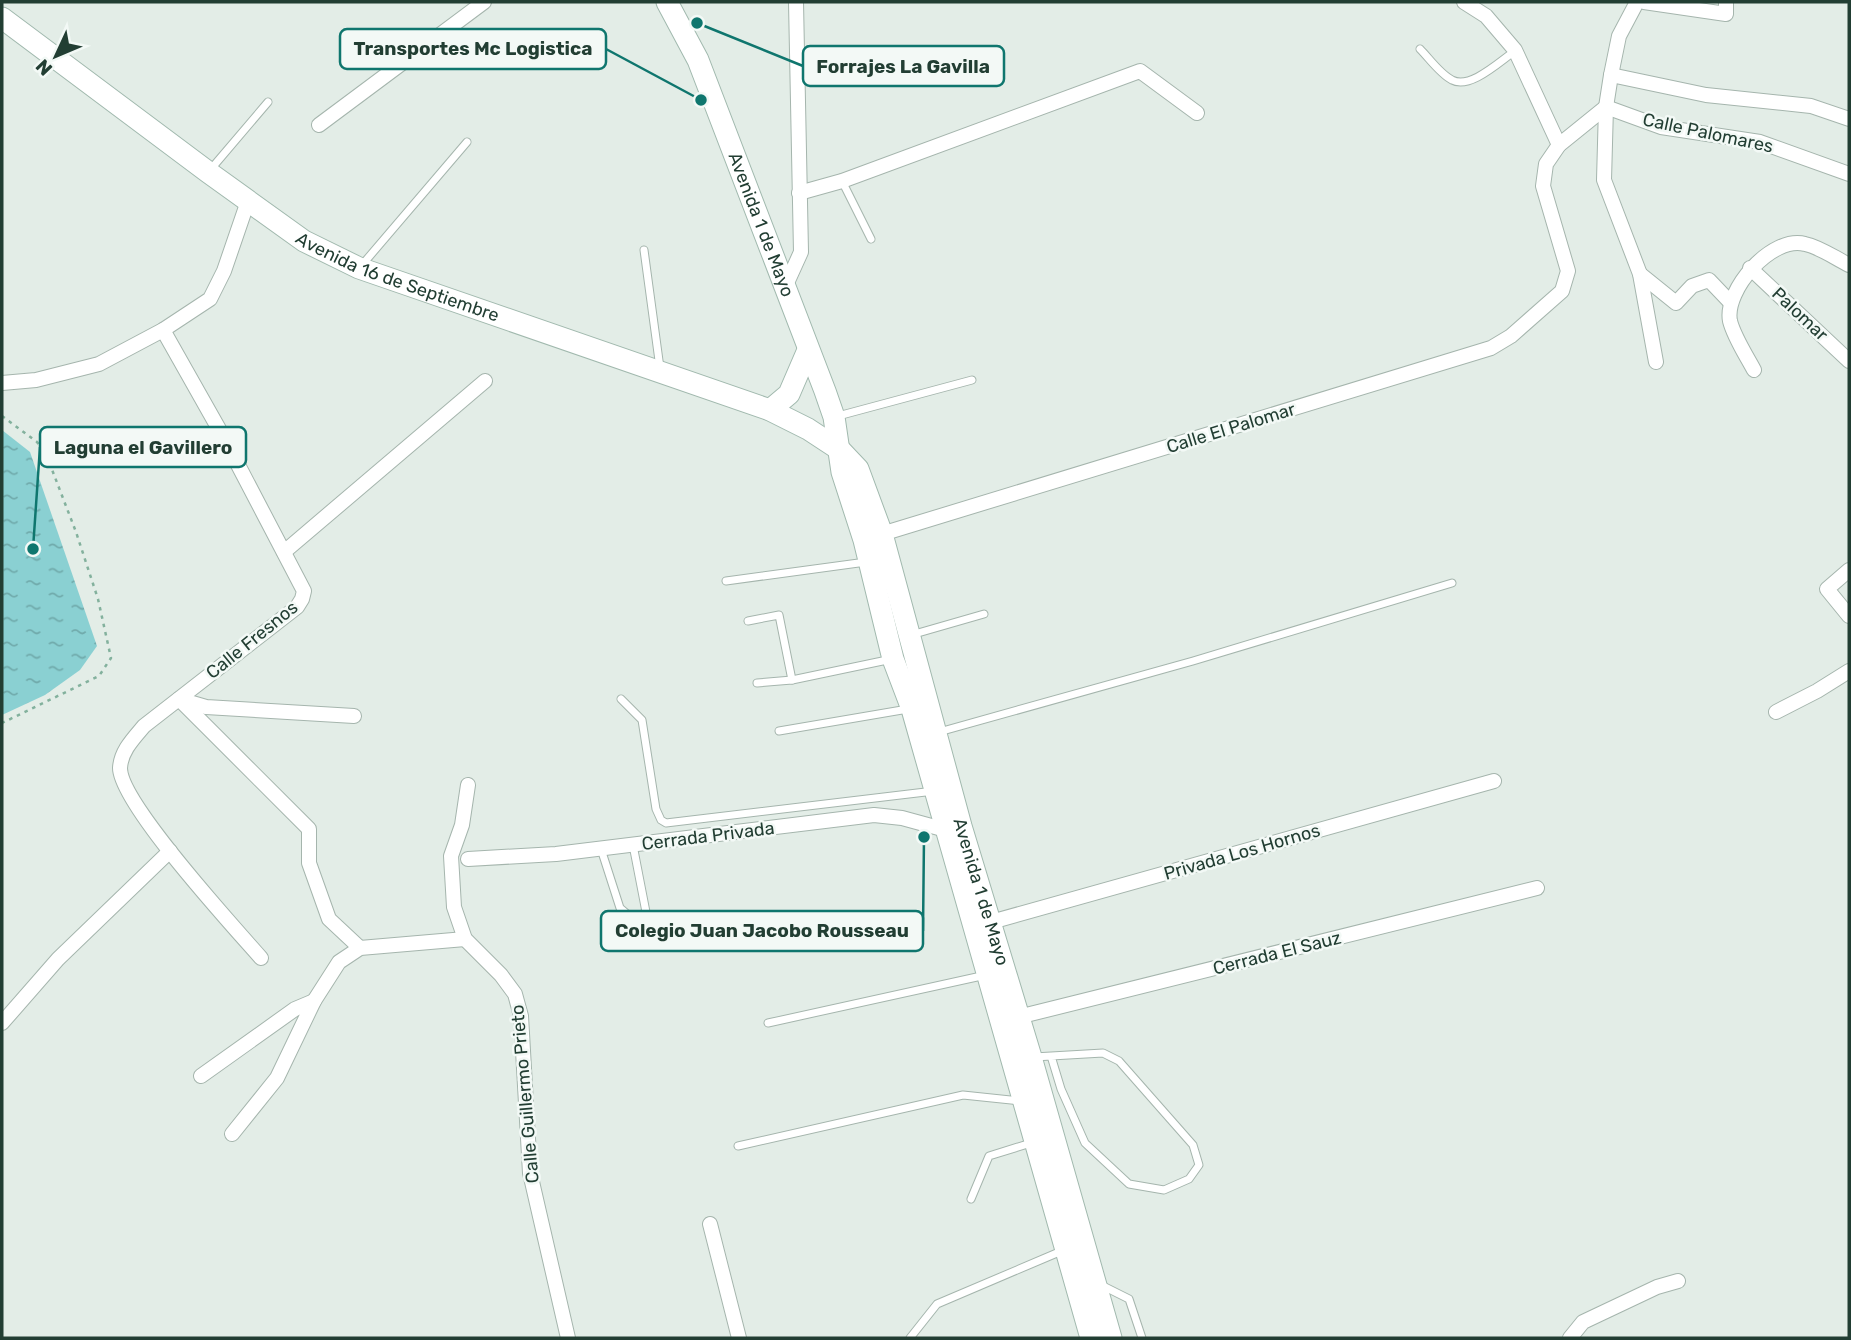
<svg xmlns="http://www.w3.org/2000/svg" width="1851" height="1340" viewBox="0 0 1851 1340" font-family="Rubik,sans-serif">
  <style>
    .water { fill: url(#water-ripples) }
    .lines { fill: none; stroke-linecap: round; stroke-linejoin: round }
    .lane-casing { stroke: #a5b5ad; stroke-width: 9 }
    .street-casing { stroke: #a5b5ad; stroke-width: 16 }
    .secondary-casing { stroke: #a1b9ae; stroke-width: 23 }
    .path { stroke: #83b19d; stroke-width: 2.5; stroke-dasharray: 3.5 5; stroke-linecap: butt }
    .lane { stroke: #fff; stroke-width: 7 }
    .street { stroke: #fff; stroke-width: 14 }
    .secondary { stroke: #fff; stroke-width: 21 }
    .labels { text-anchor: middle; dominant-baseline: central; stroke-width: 5; stroke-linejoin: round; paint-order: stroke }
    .street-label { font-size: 18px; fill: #223e33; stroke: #f3f9f6 }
    .leader { fill: none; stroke: #0f766e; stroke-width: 2.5 }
    .callout-dot { fill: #0f766e; stroke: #f3f9f6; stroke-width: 2.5 }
    .callout { fill: #f3f9f6; stroke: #0f766e; stroke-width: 2.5 }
    .callout-label { font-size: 19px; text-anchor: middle; font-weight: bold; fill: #223e33 }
  </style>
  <defs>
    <pattern id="water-ripples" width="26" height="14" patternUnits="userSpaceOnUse" patternTransform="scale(1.75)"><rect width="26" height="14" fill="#8ad0d2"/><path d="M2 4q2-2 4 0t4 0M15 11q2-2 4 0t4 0" fill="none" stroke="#70aaab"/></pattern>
  </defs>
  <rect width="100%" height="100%" fill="#e3ede7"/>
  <polygon class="water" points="2,430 30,452 97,646 80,670 45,695 2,715"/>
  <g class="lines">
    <g class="lane-casing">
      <g id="lane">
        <path d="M 1420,49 C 1429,58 1440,74 1452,80 C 1470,90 1500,61 1515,51"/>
        <polyline points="211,169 268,102"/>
        <polyline points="842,181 871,239"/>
        <polyline points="644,250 660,368"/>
        <polyline points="362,265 467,142"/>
        <polyline points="838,416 972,380"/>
        <polyline points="726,581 866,562"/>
        <polyline points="748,621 779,615 792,680"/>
        <polyline points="911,635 984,614"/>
        <polyline points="757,683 792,680 892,659"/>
        <polyline points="621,699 642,720 656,809 661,820 666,823 934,791"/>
        <polyline points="779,731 908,709"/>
        <polyline points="939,732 1193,661 1452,583"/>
        <polyline points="601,849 620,908 633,919 646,912 633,845"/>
        <polyline points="768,1023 986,975"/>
        <polyline points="1034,1057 1103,1053 1119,1061 1193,1145 1199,1165 1189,1179 1164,1190 1129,1184 1085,1143 1061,1089 1051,1056"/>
        <polyline points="738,1146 963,1095 1020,1101"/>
        <polyline points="971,1199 989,1156 1031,1143"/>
        <polyline points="1101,1285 1129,1299 1142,1338"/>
        <polyline points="910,1338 937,1304 1064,1250"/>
      </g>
    </g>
    <g class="street-casing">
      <g id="street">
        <polyline points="1464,2 1486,16 1515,50 1559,145"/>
        <polyline points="1637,2 1619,36 1611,75 1606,107 1604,180 1640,274 1656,362"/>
        <polyline points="1644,2 1726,14 1726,2"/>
        <polyline points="1611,75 1706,95 1811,106 1849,119"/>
        <polyline points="319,125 484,2"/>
        <polyline points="799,193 842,181 1140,71 1197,113"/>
        <polyline points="1750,268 1849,361"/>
        <polyline points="1640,274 1676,303 1692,286 1709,280 1730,302"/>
        <polyline points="786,285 801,252 796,2"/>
        <path d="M 163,330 L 224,438 L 304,591 L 302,599 L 297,607 L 144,726 C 133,739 121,751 120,768 C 120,803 233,926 261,958"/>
        <path d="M 1754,370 C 1746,355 1734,337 1730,321 C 1724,290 1772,235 1805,244 C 1820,247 1835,258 1849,265"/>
        <polyline points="2,383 36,380 99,364 163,330 210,299 224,271 248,201"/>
        <polyline points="875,536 1491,348 1511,336 1562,291 1568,271 1543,186 1546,164 1559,145 1606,107 1661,127 1760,142 1849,174"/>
        <polyline points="284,552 485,381"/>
        <polyline points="1849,570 1827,589 1849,616"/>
        <polyline points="179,699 309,829 309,863 329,919 360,948"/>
        <polyline points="182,700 206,707 354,716"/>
        <polyline points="1776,712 1817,691 1849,671"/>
        <polyline points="468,785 462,825 451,856 454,907 465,939 501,975 515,994 521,1016 530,1173 568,1338"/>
        <polyline points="468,859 556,854 874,815 902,818 946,830"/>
        <polyline points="991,922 1494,781"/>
        <polyline points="1018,1017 1537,888"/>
        <polyline points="2,1023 58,959 170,851"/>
        <polyline points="201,1076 295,1009 314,1001"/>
        <polyline points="232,1134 277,1078 314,1001 339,962 360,948 465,939"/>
        <polyline points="710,1224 739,1338"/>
        <polyline points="1570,1338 1583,1322 1657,1287 1678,1281"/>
      </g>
    </g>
    <g class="secondary-casing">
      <g id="secondary">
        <path id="s1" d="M 667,2 L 698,60 L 825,391 L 834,417 L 842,472 L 864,540 L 893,659 L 912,709 L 1091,1338"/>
        <path id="s2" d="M 2,18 L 208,172 L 304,241 L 359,268 L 770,410 L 808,429 L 840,450 L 858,469 L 882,534 L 961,826 L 1031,1057 L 1111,1338"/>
        <polyline points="770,410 789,394 808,350"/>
      </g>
    </g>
    <polyline class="path" points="2,416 37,442 46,454 76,532 98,599 111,658 99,676 2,723"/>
    <use href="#lane" class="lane"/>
    <use href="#street" class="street"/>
    <use href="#secondary" class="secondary"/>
  </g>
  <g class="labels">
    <g class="street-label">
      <text transform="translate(1708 133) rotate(12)">Calle Palomares</text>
      <text stroke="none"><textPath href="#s1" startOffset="242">Avenida 1 de Mayo</textPath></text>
      <text stroke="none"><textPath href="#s2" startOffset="476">Avenida 16 de Septiembre</textPath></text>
      <text transform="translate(1800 314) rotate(43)">Palomar</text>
      <text transform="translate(1231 428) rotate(-17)">Calle El Palomar</text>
      <text transform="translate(252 640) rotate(-39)">Calle Fresnos</text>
      <text transform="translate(708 836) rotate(-7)">Cerrada Privada</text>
      <text transform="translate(1242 852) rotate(-16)">Privada Los Hornos</text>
      <text stroke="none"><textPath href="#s2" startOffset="1419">Avenida 1 de Mayo</textPath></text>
      <text transform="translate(1277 953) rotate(-14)">Cerrada El Sauz</text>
      <text transform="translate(525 1094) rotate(-95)">Calle Guillermo Prieto</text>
    </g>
  </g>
  <path class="leader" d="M701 100L606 49M697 23L803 66M33 549L40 447M924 837L923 931"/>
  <g class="callout-dot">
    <circle cx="701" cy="100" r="7"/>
    <circle cx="697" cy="23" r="7"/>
    <circle cx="33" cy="549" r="7"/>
    <circle cx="924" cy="837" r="7"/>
  </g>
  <g class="callout">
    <rect x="340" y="29" width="266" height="40" rx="7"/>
    <rect x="803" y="46" width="201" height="40" rx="7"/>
    <rect x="40" y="427" width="206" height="40" rx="7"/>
    <rect x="601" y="911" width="322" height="40" rx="7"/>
  </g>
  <g class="callout-label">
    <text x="473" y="55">Transportes Mc Logistica</text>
    <text x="903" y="73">Forrajes La Gavilla</text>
    <text x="143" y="454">Laguna el Gavillero</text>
    <text x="762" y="937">Colegio Juan Jacobo Rousseau</text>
  </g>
  <rect width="1851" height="1340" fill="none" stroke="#223e33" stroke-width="7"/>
  <g transform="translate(56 56) rotate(226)" stroke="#f3f9f6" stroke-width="5" paint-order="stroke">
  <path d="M0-5L12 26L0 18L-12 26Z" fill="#223e33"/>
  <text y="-10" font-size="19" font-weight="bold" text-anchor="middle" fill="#223e33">N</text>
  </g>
</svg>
